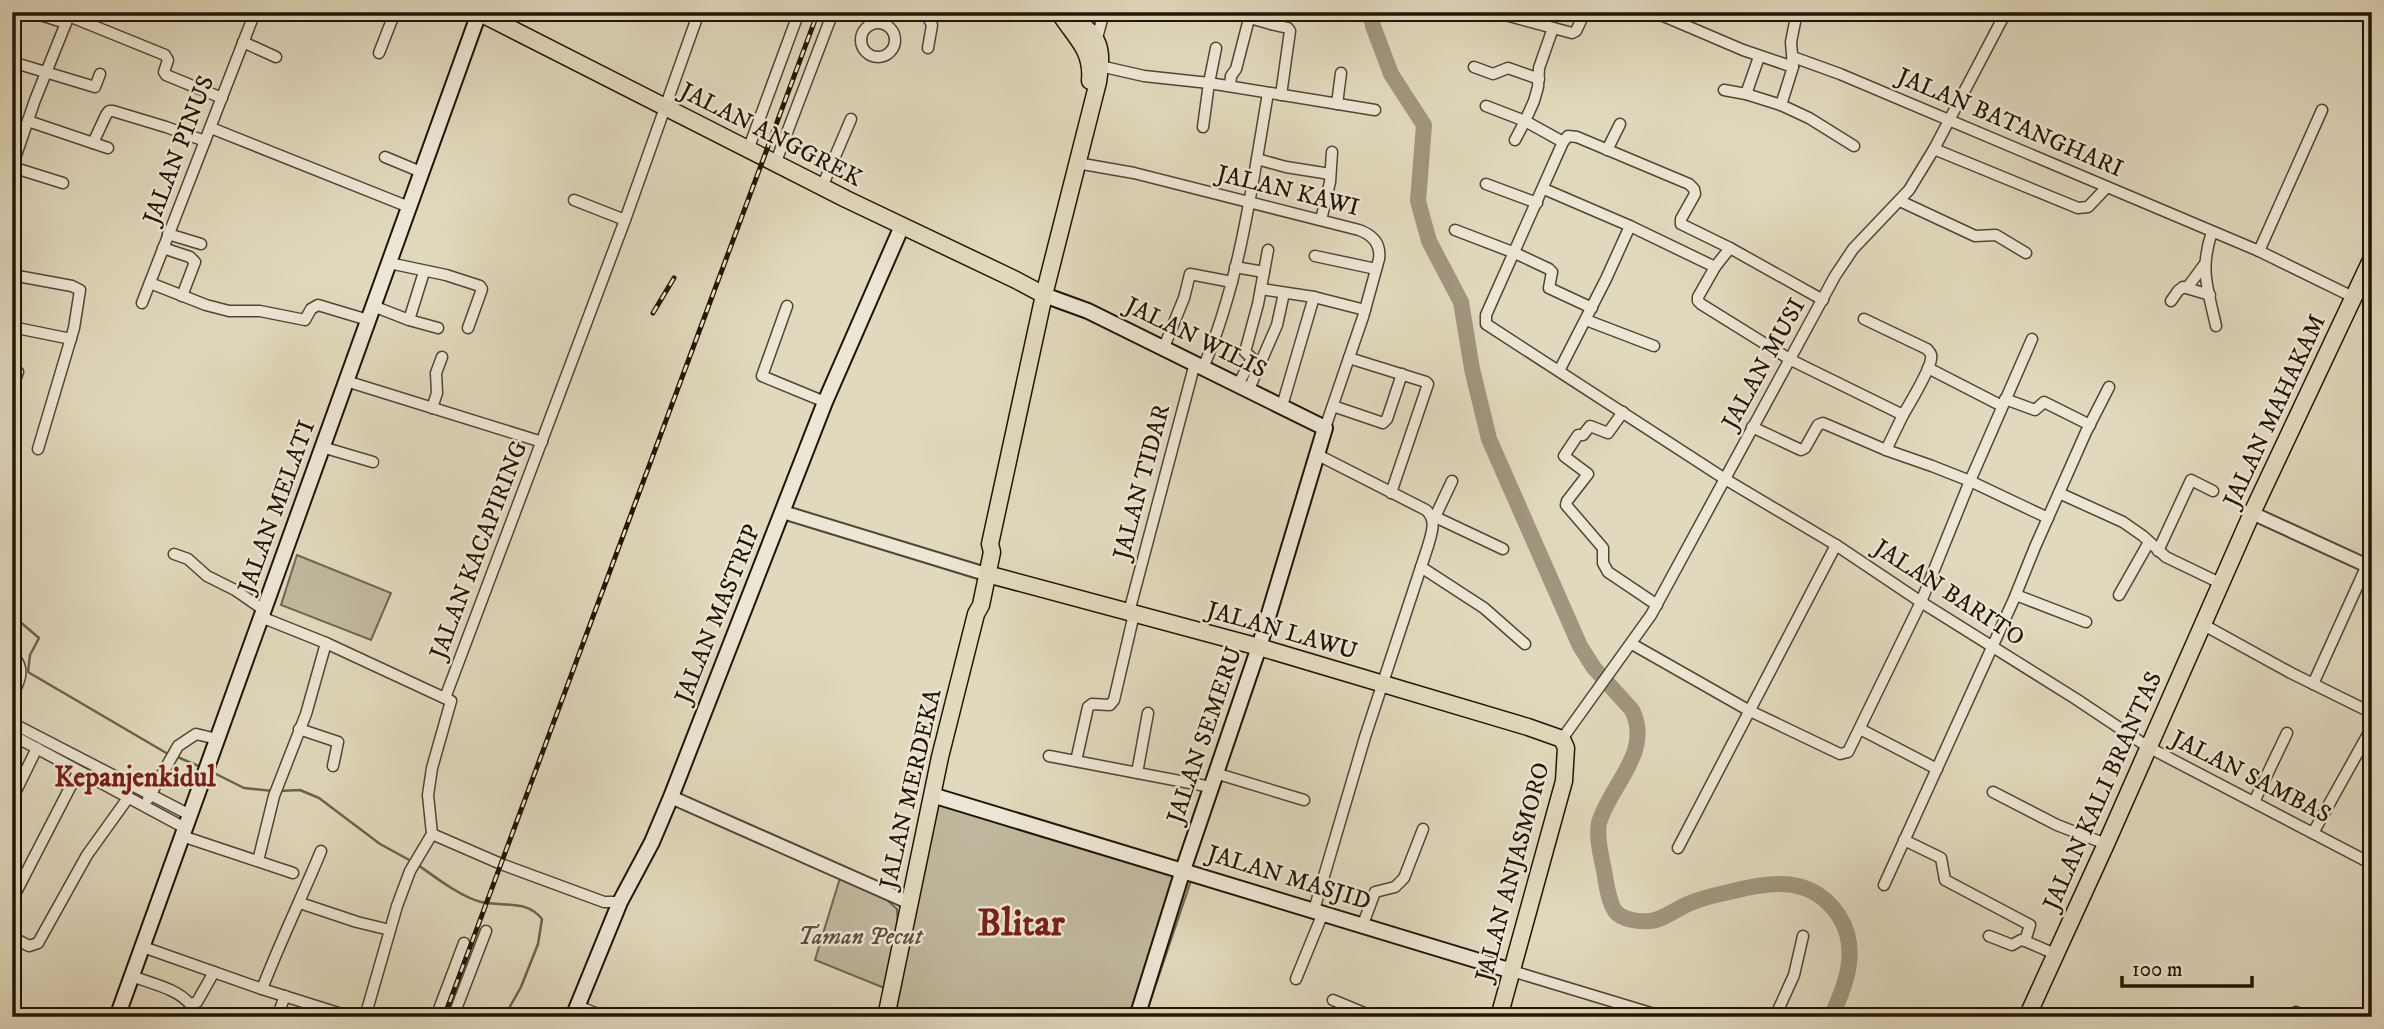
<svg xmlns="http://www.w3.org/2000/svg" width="2384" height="1029" viewBox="0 0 2384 1029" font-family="'IM FELL DW Pica',serif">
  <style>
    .green { fill: #c0b89e; stroke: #706652; stroke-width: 2 }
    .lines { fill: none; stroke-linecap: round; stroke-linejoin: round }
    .stream { stroke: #6d624e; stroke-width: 2.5 }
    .river { stroke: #a0967e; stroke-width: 16 }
    .minor-casing { stroke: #514533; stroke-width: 13 }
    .tertiary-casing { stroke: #514533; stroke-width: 16 }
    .secondary-casing { stroke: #211405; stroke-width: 18 }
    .primary-casing { stroke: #211405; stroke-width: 19 }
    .minor { stroke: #ece6d4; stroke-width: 10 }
    .tertiary { stroke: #ece6d4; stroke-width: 12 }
    .secondary { stroke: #ece6d4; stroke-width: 14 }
    .primary { stroke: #e1d9bd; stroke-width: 16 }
    .rail-casing { stroke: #211405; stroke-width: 5 }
    .rail { stroke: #ece6d4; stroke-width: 2.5; stroke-dasharray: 8; stroke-linecap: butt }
    .labels { text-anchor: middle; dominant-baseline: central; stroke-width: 5; stroke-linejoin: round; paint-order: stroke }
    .street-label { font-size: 24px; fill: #211405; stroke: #ece6d4 }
    .park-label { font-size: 24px; font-style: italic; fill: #594d3b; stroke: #ece6d4 }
    .quarter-label { font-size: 28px; font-weight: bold; fill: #7a1f14; stroke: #ece6d4 }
    .town-label { font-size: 38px; font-weight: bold; fill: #7a1f14; stroke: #ece6d4 }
  </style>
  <rect width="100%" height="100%" fill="#e1d9bd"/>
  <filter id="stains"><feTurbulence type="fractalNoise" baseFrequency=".00286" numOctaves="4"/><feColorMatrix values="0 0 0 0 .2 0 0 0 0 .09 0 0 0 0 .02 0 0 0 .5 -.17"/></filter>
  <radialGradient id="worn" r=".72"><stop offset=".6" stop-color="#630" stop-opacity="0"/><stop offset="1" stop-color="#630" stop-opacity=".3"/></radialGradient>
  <g class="green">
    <polygon points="297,555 391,593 371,640 281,605"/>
    <polygon points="934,799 1194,872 1145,1017 912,1017 890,1010"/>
    <polygon points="840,878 887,900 897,909 898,932 887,989 815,960"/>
  </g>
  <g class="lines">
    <g class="stream">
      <polyline points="12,615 39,638 30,655 28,672 168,754"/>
      <polyline points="175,756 201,767"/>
      <polyline points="210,771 244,788 273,791"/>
      <polyline points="279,791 300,790 319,798 380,844 413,862"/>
      <path d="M 418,865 C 435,877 461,897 481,902 C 503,907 526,899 542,919 L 538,944 L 521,987 L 504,1017"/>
    </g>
    <path class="river" d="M 1370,12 L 1373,26 L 1391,74 L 1424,125 L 1418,201 L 1429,241 L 1461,302 L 1472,369 L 1489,439 L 1580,646 L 1594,668 L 1632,710 C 1653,752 1610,785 1599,823 C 1596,837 1601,856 1604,870 C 1606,882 1608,900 1615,911 C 1622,920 1639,922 1650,921 C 1663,920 1676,909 1688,904 C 1701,898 1715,895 1729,892 C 1771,881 1812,875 1839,916 C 1860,949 1846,985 1831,1017"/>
    <g class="minor-casing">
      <g id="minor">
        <polyline points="925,12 932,25 928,48"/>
        <polyline points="1274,12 1271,24 1288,28 1290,31 1281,95"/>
        <polyline points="1494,12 1572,33 1576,31 1585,12"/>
        <polyline points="1654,12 1743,50 1793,67 1791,42 1797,12"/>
        <polyline points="37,14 66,23"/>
        <polyline points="69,16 165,55 168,60 164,72 166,75 222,98"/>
        <polyline points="1250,18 1271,24"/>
        <circle cx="878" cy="40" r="17"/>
        <polyline points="1553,28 1539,68 1538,87 1534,101 1525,121 1563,142 1486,315 1486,324 1725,479 1836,545 1921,602 2076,699 2148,747 2372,864"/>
        <polyline points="1097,38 1104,12"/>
        <polyline points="243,42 276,57"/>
        <polyline points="379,53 395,12"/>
        <polyline points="1793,57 1840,74 2259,251 2353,297"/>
        <polyline points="12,62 95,87 100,74"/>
        <polyline points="1100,66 1144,76 1209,83 1375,110"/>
        <polyline points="1474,67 1493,74 1508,68 1539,79"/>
        <polyline points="1230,86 1231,76 1236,69 1250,15"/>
        <polyline points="1724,90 1746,94 1781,105 1793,67"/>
        <polyline points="1746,94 1759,57"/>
        <polyline points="1337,104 1341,73"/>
        <polyline points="1781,105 1809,118 1854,146"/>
        <polyline points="1486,106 1525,121 1515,140"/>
        <polyline points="28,121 93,143 106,115 109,111 113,111 166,127 205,141"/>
        <polyline points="1203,127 1209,83 1216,48"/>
        <polyline points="211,128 409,207"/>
        <polyline points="1563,142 1568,136 1577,137 1689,184 1694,189 1695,194 1681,219 1681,224 1730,248"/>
        <polyline points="93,143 108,148"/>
        <polyline points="1934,149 2078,208 2088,207 2107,187"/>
        <polyline points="748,150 799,12"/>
        <polyline points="1607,150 1620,124"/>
        <polyline points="385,157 421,172"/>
        <polyline points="1257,159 1286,167 1330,174"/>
        <path d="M 1077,163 L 1134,173 L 1359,230 C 1373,235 1381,244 1379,259 L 1363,317 L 1325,428"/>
        <polyline points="775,164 833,12"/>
        <polyline points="12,167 35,100 70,13"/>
        <polyline points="12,167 63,183"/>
        <polyline points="1486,184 1537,203"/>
        <polyline points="822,187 851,119"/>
        <path d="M 1544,189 L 1630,226 L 1715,267 L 1698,297 L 1698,301 L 1701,304 L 1791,360 L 1903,415 C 1910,403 1930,370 1931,359 C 1932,354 1930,353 1927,349 L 1864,319"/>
        <polyline points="574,200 625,220"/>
        <polyline points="1900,201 1975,236 1996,235 2026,253"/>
        <polyline points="1321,220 1330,182 1332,152"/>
        <polyline points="1455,230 1515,253 1549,269 1552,272 1549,288 1592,308"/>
        <path d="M 2212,232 C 2199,270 2208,289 2216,326"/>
        <polyline points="168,234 201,244"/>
        <polyline points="163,248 190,257 195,262 182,296"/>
        <polyline points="2259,251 2322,110"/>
        <polyline points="1315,256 1376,269"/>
        <polyline points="389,263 446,275 480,286 482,289 468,328"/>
        <polyline points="1235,267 1264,272"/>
        <polyline points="1715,267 1730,248 1823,300"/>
        <polyline points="424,272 409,320 438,328"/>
        <polyline points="12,275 72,286 80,290 74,328 38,449"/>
        <polyline points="150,283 206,305 229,311 260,311 305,320 311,309 318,305 368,320"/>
        <polyline points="2187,288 2204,265"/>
        <polyline points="1261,289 1314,297"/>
        <polyline points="2171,301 2178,291 2183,287 2210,295"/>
        <polyline points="142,303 255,12"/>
        <polyline points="373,306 409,320"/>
        <polyline points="787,306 762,376 825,402"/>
        <polyline points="1586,320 1654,346"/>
        <polyline points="12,327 71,339"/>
        <polyline points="1164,347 1184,298 1190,274 1232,282"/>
        <polyline points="1349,358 1426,382 1428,384 1391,493"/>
        <path d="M 1203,368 C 1240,281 1252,186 1268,93"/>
        <polyline points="1928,368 2002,406"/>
        <polyline points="1559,371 1606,279 1630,226"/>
        <polyline points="346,381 542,442"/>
        <polyline points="1238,385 1252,358 1245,352 1258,304 1268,250"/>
        <polyline points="12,388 18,372"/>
        <polyline points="1249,389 1277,325 1284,293"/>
        <polyline points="2005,399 2035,410 2044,402 2090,425"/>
        <polyline points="1282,406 1314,297 1365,310"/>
        <polyline points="1333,406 1383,423 1387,419 1402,374"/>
        <polyline points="432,408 437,393 436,373 442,357"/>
        <polyline points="1623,412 1608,433 1590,426 1583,435 1578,435 1564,456 1588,474 1567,501 1566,505 1603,548 1603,563 1608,572 1657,605"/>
        <polyline points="1752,427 1801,450 1805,448 1818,425 1823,423 1886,450 1932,466 1970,481 2048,518"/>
        <polyline points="322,447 373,462"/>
        <polyline points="1886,450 1903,415"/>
        <polyline points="2059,493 2123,522 2143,536 2166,557 2220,583"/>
        <polyline points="1431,515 1503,549"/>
        <polyline points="1435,517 1452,481"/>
        <polyline points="2158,551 2191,480 2213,491"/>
        <polyline points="174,554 188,559 207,576 235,590 264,610"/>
        <polyline points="1421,567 1484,608 1525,644"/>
        <polyline points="2016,595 2086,622"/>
        <polyline points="2119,595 2149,542"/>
        <polyline points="1129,612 1195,363"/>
        <polyline points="261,617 326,643 451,701 432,768 428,795 432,834 501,864 604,902 620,902"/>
        <polyline points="2202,624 2291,673 2372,713"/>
        <polyline points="1632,644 1748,710 1840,754 1848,752 1921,602 1970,481 2032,339"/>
        <path d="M 12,654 C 26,668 20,681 12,696"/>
        <polyline points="2313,684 2367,565"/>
        <polyline points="445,698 625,220 699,12"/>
        <polyline points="12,723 190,815"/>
        <polyline points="299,729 338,742 333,766"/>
        <polyline points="1860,729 1937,769"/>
        <polyline points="12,735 185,828"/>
        <polyline points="1562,739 1651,615 1835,276 1853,249 1909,190 1934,149 2006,12"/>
        <polyline points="1049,756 1211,787"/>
        <polyline points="1076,761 1088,707 1092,704 1110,705 1114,700 1134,614"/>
        <polyline points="1137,773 1148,713"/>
        <polyline points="1215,773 1304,800"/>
        <polyline points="1993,792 2057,825 2106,844"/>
        <polyline points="12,799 37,748"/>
        <polyline points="148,799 178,746 196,734 217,739"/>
        <polyline points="2254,802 2287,733"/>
        <polyline points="2313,833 2372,727"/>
        <polyline points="182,836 293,873"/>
        <polyline points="1904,840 1941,858 1945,880 2030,925 2025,941"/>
        <polyline points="1678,848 1836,545"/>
        <polyline points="258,861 274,796 306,714 326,643"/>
        <polyline points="1884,885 2014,599 2035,547 2086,432 2109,387"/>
        <polyline points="12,900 78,772"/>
        <polyline points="300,903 357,922 390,930"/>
        <path d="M 1314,910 L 1365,737 L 1428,546 C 1432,532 1437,520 1426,510 L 1318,455"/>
        <polyline points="1363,924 1375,892 1395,887 1404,878 1423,829"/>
        <polyline points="1989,936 2012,945 2021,940 2025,941 2055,954"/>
        <polyline points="12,937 29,946 38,943 87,855 128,798"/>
        <polyline points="143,947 262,989 351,1017"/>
        <polyline points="1512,971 1664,1017"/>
        <path d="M 132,976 C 152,984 176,988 190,1004 L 197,1002 L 214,972"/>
        <polyline points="1296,979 1323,913"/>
        <path d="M 262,989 C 280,942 302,897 321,851"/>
        <polyline points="1333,1000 1374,1017"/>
        <polyline points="577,1006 606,1017"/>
        <polyline points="2296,1012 2303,1017"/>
        <polyline points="277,1017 285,996"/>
        <polyline points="365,1017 397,906 410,871 432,834"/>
        <polyline points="436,1017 464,943"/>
        <polyline points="453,1017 486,931"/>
        <polyline points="1433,1017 1437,1017"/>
        <polyline points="1775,1017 1794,975 1803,936"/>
      </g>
    </g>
    <g class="tertiary-casing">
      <g id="tertiary">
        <polyline points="783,512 979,572"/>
        <polyline points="2252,513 2372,568"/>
        <polyline points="671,797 908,902"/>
        <polyline points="887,1012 902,1017"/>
      </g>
    </g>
    <g class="secondary-casing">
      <g id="secondary">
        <polyline points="1044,295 1088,311 1325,428 1259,647 1183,870 1137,1017"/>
        <polyline points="932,795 1512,971"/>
        <polyline points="117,1017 479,13"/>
        <polyline points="573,1017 620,902 652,842 671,797 825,402 902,226"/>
      </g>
    </g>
    <g class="primary-casing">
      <g id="primary">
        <polyline points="478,12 846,199 1016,280 1044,295"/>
        <path d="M 1059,12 C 1075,38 1093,49 1090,81"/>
        <polyline points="987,574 1259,647 1528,727 1562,739 1566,748 1564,781 1499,1017"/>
        <path d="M 886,1017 L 940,757 L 976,614 L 981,605 L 992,552 L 990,544 L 1044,295 L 1098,82 C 1104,41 1098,39 1069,12"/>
        <polyline points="2027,1017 2106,844 2252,513 2372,258"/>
      </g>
    </g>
    <use href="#minor" class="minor"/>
    <use href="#tertiary" class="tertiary"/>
    <use href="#secondary" class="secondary"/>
    <use href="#primary" class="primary"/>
    <g class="rail-casing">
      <g id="rail">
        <polyline points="653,313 674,278"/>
        <polyline points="444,1017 818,12"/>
      </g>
    </g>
    <use href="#rail" class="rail"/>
  </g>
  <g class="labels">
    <g class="street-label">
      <text transform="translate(2010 123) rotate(23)">JALAN BATANGHARI</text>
      <text transform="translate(771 135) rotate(27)">JALAN ANGGREK</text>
      <text transform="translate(179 150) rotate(-69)">JALAN PINUS</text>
      <text transform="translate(1288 191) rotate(14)">JALAN KAWI</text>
      <text transform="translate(1196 338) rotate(26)">JALAN WILIS</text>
      <text transform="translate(1764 364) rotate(-61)">JALAN MUSI</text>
      <text transform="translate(2275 411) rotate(-65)">JALAN MAHAKAM</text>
      <text transform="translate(1142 482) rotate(-75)">JALAN TIDAR</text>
      <text transform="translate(277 507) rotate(-70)">JALAN MELATI</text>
      <text transform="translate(479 550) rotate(-69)">JALAN KACAPIRING</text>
      <text transform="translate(1949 593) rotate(33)">JALAN BARITO</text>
      <text transform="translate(718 614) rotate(-68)">JALAN MASTRIP</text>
      <text transform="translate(1282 631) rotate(16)">JALAN LAWU</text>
      <text transform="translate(1205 735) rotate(-71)">JALAN SEMERU</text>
      <text transform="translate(2251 777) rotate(27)">JALAN SAMBAS</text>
      <text transform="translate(911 789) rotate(-77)">JALAN MERDEKA</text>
      <text transform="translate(2103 791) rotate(-66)">JALAN KALI BRANTAS</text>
      <text transform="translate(1513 872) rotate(-75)">JALAN ANJASMORO</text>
      <text transform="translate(1289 878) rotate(17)">JALAN MASJID</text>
    </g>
    <g class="park-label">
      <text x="860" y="937">Taman Pecut</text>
    </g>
    <g class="quarter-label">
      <text x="135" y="777">Kepanjenkidul</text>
    </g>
    <g class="town-label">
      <text x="1021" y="924">Blitar</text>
    </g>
  </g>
  <rect width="2384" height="1029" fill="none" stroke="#e1d9bd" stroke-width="42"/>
  <rect x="14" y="14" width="2356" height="1001" fill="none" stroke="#211405" stroke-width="3.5"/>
  <rect x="21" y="21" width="2342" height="987" fill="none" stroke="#211405" stroke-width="2"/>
  <path d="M2122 976v10h130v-10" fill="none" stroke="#211405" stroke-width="3.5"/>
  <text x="2132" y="976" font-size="21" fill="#211405" stroke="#ece6d4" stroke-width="5" paint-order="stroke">100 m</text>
  <rect width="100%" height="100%" filter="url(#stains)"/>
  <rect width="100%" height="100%" fill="url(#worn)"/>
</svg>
